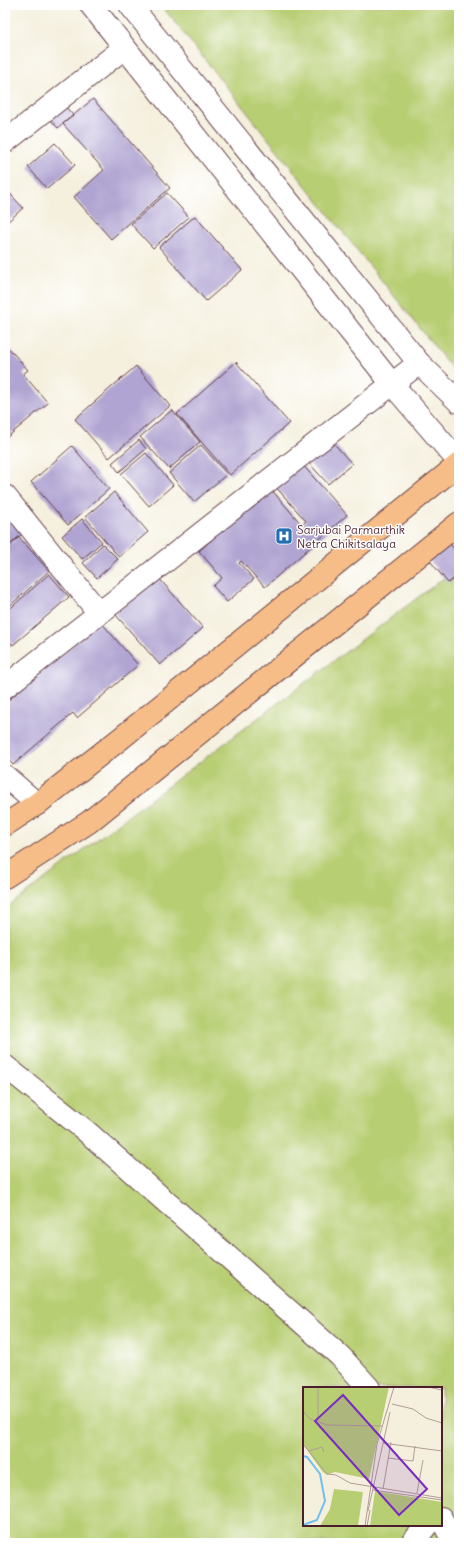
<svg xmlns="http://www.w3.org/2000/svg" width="464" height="1548" viewBox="0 0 464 1548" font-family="Delius,sans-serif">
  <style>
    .green { fill: #b7ce72; stroke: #80764e; fill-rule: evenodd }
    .building { fill: #b0a4d2 }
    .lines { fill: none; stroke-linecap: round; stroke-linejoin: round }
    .minor-casing { stroke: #643e46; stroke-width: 24 }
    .major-casing { stroke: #643e46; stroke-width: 24 }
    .minor { stroke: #fff; stroke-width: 22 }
    .major { stroke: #f7bd88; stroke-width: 22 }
    .labels { text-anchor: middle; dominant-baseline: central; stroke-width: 3; stroke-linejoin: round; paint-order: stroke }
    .poi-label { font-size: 12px; fill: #4a1f2b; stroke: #fff; text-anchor: start }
    .inset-river { fill: none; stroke: #72c0ed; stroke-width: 2 }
    .inset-road { fill: none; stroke: #b19c96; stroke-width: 1 }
    .view { fill: #7b2cbf; fill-opacity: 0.15; stroke: #7b2cbf; stroke-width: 2 }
    .inset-edge { fill: none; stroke: #4a1f2b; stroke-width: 2 }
  </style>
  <rect width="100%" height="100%" fill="#fff"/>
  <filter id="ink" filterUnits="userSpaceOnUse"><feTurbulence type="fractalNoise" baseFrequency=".025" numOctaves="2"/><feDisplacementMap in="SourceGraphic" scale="8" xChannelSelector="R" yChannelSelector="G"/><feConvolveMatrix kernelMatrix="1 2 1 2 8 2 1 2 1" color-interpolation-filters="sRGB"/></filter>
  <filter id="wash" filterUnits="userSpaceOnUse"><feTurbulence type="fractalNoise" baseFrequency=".012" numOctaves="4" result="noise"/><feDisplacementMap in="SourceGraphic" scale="16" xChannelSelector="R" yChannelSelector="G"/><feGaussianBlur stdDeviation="0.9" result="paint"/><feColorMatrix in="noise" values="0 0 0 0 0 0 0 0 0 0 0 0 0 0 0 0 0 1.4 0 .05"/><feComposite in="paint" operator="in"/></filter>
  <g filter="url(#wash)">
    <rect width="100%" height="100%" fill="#f5f0de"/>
    <g class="green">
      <polygon points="161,5 459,5 459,377"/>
      <path d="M 449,574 L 459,587 L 459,1543 L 5,1543 L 5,909 ZM 304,1388 L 441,1388 L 441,1525 L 304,1525 Z"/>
    </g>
    <g id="blocks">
      <g class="building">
        <polygon points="93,99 170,188 111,239 74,197 104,170 63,124"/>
        <polygon points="63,104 73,115 58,128 48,117"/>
        <polygon points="55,143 75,165 47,189 28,167"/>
        <polygon points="5,188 23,208 5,224"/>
        <polygon points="167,193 189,217 153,248 131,224"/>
        <polygon points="195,216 242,270 206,301 159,247"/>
        <polygon points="5,344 28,370 23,374 48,403 5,439"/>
        <polygon points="236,362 289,423 230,475 177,414"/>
        <polygon points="136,366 170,406 109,458 75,419"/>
        <polygon points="172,410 200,442 169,469 140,437"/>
        <polygon points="139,440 146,449 119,472 112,463"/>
        <polygon points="331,440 352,464 328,484 307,461"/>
        <polygon points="201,445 227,474 194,502 169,473"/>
        <polygon points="72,446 109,489 68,525 31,482"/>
        <polygon points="146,453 173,485 149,506 121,474"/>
        <polygon points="300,462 347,515 265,587 241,561 239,563 254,579 227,602 213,586 222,578 199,551 270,488 302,525 306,521 274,485"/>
        <polygon points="114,492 148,532 119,557 85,517"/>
        <polygon points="5,512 23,533 5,549"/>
        <polygon points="82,519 102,542 82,559 62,536"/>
        <polygon points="19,537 49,571 5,610 5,550"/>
        <polygon points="446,539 459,555 459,575 448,583 426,556"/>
        <polygon points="103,544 118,559 97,578 83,563"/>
        <polygon points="49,574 69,597 13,645 5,636 5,613"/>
        <polygon points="157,576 203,628 160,665 114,613"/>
        <polygon points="100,621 138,665 77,718 73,713 13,765 5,756 5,703"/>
        <polygon points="5,639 11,645 5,651"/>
      </g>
    </g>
  </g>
  <g filter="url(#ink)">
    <use href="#blocks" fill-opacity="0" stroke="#643e46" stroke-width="1"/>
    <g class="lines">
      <g class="minor-casing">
        <g id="minor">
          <polyline points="91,5 392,384 459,462"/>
          <polyline points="130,5 419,363 459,402"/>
          <polyline points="5,142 124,48"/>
          <polyline points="5,496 99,613"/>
          <polyline points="5,687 419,363"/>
          <polyline points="5,776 37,804"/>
          <polyline points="5,1066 86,1131 340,1356 369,1388"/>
          <polyline points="441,1518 454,1543"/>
          <polyline points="412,1543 427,1525"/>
        </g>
      </g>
      <g class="major-casing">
        <g id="major">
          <polyline points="5,825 37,804 120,739 459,464"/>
          <polyline points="5,877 89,822 459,523"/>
        </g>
      </g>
      <use href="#minor" class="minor"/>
      <use href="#major" class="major"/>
    </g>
  </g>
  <defs>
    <g id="hospital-square" transform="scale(0.9)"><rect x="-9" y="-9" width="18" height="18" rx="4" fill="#1f6fb2" stroke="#fff"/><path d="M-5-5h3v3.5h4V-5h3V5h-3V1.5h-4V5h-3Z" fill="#fff"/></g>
  </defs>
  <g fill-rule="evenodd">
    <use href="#hospital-square" x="284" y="536"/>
  </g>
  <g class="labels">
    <g class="poi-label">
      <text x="297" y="529">Sarjubai Parmarthik<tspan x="297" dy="14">Netra Chikitsalaya</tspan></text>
    </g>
  </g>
  <g transform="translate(303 1387)">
    <rect width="139" height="139" fill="#f5f0de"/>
    <path d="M 0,0 L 86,0 L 66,92 L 32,85 L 24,88 L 19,84 L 0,57 ZM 31,102 L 60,105 L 55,139 L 17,139 L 27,122 ZM 72,104 L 139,115 L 139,139 L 67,139 Z" fill="#b7ce72"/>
    <path class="inset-river" d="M 0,69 L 4,70 L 17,87 L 22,114 L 14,133 L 0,138"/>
    <path class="inset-road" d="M 15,0 L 15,35M 125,0 L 139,3M 89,17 L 110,22 L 123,31 L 139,36M 0,24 L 7,32 L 24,38 L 79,39M 80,56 L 139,64M 0,57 L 24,87 L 33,88 L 47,96 L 139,111M 6,64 L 19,60 L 21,65M 85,71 L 110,74 L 112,59M 80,102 L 88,55M 70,103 L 139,113M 114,106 L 120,73M 65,124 L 87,25M 62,139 L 74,57 L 91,0M 64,139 L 67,123"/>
    <path class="view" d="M 40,8 L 124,102 L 96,128 L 12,34 Z"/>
    <rect width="139" height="139" class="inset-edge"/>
  </g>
  <rect width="464" height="1548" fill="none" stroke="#fff" stroke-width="20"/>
</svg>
